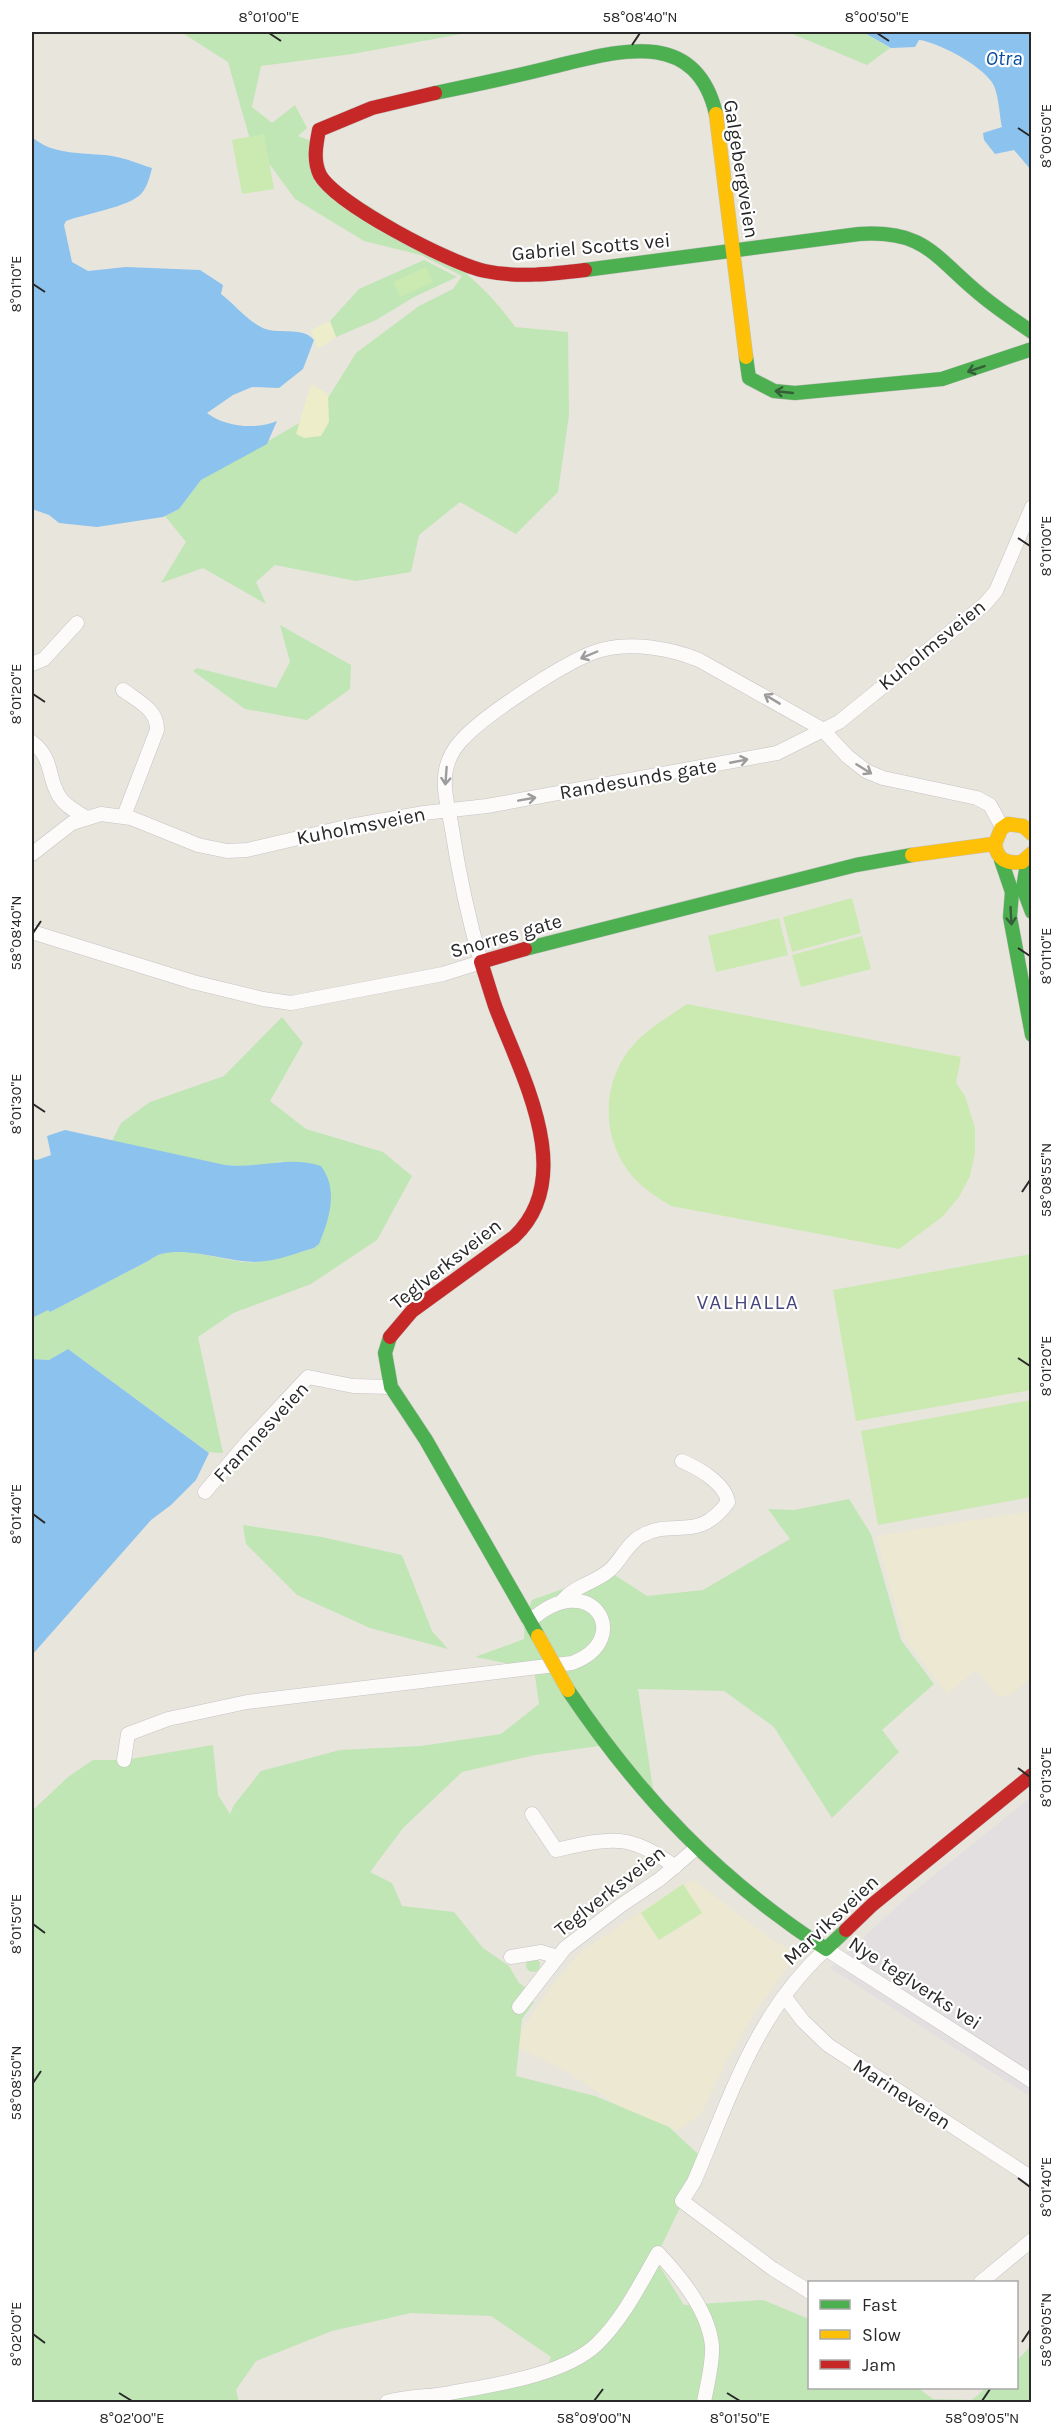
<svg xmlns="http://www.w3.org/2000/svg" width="1063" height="2434" viewBox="0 0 1063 2434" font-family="Karla,sans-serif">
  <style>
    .industrial { fill: #e3dfe0 }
    .education { fill: #ece8d1 }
    .green { fill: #bfe6b4 }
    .sand { fill: #ededc9 }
    .pitch { fill: #caeab1 }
    .water { fill: #8cc2ee }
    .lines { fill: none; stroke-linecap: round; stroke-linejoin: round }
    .street-casing { stroke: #c5c3c3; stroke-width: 15 }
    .fast-casing { stroke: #c5c3c3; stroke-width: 15 }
    .slow-casing { stroke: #c5c3c3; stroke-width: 15 }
    .jam-casing { stroke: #c5c3c3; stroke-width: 15 }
    .street { stroke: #fcfbfa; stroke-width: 14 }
    .fast { stroke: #4caf50; stroke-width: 14 }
    .slow { stroke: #ffc107; stroke-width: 14 }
    .jam { stroke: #c62828; stroke-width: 14 }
    .slow-bridge-casing { stroke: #c5c3c3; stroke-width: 15; stroke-linecap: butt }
    .slow-bridge { stroke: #ffc107; stroke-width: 14 }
    .oneway { stroke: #365e38 }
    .oneway2 { stroke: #9d9c9c }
    .ticks { fill: none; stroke: #282828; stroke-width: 2 }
    .labels { text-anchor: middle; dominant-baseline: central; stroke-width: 4.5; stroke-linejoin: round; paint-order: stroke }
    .street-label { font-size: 20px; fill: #282828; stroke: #fff }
    .water-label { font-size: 21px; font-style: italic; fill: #064d9f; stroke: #fff }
    .neighbourhood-label { font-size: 21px; letter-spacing: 1.5px; fill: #47477b; stroke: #fff }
    .neatline { fill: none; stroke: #282828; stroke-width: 2 }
    .ticks-label { font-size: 15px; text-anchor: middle; fill: #282828 }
  </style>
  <rect width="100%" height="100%" fill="#e8e5dd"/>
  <polygon class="industrial" points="1031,1797 1031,2097 830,1968 912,1893"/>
  <g class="education">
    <polygon points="1031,1511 1031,1678 1010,1695 998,1696 976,1670 947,1694 905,1639 876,1536"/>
    <polygon points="694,1880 771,1939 794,1952 794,1958 755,2012 724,2066 701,2114 677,2131 649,2122 612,2102 565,2070 511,2045 555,1981 581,1951 683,1884"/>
  </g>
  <g class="green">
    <path d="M 181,32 L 472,32 L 352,54 L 261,66 L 252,107 L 272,123 L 295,105 L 307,128 L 298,136 L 319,144 L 329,181 C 395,224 470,261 515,327 L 568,332 L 569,415 L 558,492 L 516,534 L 460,502 L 419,535 L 411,572 L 356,581 L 275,565 L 256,582 L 266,604 L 203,568 L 161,583 L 186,542 L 165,516 L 179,509 L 201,480 L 320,411 L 356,353 L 419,306 L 453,289 L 462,276 L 421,255 L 364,241 L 295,199 L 249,136 L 228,62 Z"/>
    <polygon points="788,32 863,32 890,48 867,65"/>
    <polygon points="424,260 457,277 414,297 376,320 336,337 330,321 359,289"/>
    <polygon points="280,625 351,665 350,689 307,720 245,709 193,671 197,668 276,688 290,662"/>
    <path d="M 282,1017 L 303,1043 L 270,1101 L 306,1129 L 383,1152 L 412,1176 L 377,1240 L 311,1284 L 233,1313 L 198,1337 L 223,1453 L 208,1452 L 68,1349 L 49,1360 L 32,1359 L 32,1318 L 48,1309 L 50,1312 L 54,1310 L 150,1260 C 176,1238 227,1266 259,1262 C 278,1259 296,1253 314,1248 L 319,1244 L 283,1161 C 231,1176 164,1153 112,1141 L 121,1123 L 150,1102 L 224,1076 Z"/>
    <polygon points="849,1499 871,1534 901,1640 934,1684 882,1730 899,1752 832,1818 774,1727 724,1691 638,1689 656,1809 606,1745 535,1755 462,1772 403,1828 370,1872 392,1883 402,1906 454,1912 483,1948 509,1966 519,1983 525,1987 526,1997 534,2002 522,2019 516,2076 595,2096 669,2127 699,2155 690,2187 655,2259 684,2305 763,2300 809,2319 810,2388 918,2388 933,2399 972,2400 986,2388 1016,2388 1017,2360 1031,2346 1031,2402 446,2402 460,2390 543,2377 551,2357 491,2316 411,2313 332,2331 256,2361 236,2390 239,2402 32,2402 32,1811 68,1777 93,1760 124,1760 213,1745 218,1795 230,1814 234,1805 261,1771 340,1750 421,1746 501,1734 539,1704 534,1669 475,1657 524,1639 525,1618 532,1600 610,1572 647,1596 703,1590 790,1539 768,1509 794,1510"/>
    <polygon points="243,1525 322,1537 402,1555 432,1631 448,1649 370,1628 297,1595 246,1544"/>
    <circle cx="533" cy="1965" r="7"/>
  </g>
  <g class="sand">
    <polygon points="330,321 336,337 318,349 311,330"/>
    <polygon points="311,384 328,394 329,422 321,436 304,438 296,434"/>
  </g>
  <g class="pitch">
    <polygon points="264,134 274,189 242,194 232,140"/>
    <polygon points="426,267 433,282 400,297 393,282"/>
    <polygon points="852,898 861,933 792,952 783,917"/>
    <polygon points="779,918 788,955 716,972 708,936"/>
    <polygon points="862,936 871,969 801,987 792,955"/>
    <path d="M 687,1004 L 961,1057 L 956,1083 L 965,1096 L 975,1128 L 975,1152 L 970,1176 L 959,1197 L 942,1217 L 899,1249 L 671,1206 C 658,1198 645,1190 634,1178 C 600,1141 600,1080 635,1043 C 650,1027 670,1016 687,1004 Z"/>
    <polygon points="1031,1254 1031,1390 856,1421 833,1290"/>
    <polygon points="1031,1400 1031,1497 878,1525 861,1431"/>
    <polygon points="683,1884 702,1913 659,1940 641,1913"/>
  </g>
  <g class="water">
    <path d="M 863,32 L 1031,32 L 1031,170 L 1014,150 L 995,154 L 984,140 L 983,133 L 1002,127 C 999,114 999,91 991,81 C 980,65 938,42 919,40 L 915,47 L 891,48 Z"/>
    <path d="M 32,137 C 53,156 84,152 112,156 C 125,158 139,164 152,168 C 150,176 147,188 141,194 C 129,207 84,214 66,221 L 64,225 L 72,262 L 88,271 L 126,267 L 200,270 L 223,285 L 221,294 C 234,304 247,320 261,327 C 276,336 302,325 314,340 L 303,369 L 279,388 L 252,387 L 233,395 L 207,413 C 225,427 256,430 277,421 L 267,444 L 201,480 L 179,509 L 163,517 L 97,527 L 59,523 L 49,515 L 32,509 Z"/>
    <path d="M 65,1130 L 225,1165 C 260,1169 289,1155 321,1166 C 339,1190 329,1220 319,1244 L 314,1248 C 296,1253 274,1262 255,1262 C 225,1262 172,1241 150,1260 L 54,1310 L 50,1312 L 48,1310 L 32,1318 L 32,1159 L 37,1160 L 51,1155 L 47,1136 Z"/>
    <polygon points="68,1349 209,1453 196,1480 171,1505 151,1520 32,1655 32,1359 49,1360"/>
  </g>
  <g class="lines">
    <g class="street-casing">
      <g id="street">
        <polyline points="32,664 44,659 77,623"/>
        <path d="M 123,690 C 138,701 158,710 157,730 L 124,816"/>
        <path d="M 32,742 C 54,759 47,777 59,796 C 65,806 76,811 85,817"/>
        <polyline points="32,854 72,823 101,814 131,818 198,845 227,851 247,850 350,826 424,813 487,806 777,753 839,722 985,604 996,591 1032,507"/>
        <path d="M 32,932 L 193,982 L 263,999 L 291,1003 L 443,974 L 481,962 C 468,917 459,875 452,829 C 449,810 442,789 446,770 C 448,759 453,750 460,742 C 481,717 570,658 601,650 C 632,642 670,648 699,660 L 822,729 L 847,756 L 866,771 L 883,778 L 977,798 L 990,805 L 1002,827"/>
        <polyline points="205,1492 249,1440 308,1377 353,1386 391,1387"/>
        <path d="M 563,1600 C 576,1585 595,1583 610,1570 C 619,1562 630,1541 641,1536 C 675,1517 697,1544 728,1502 C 725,1483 698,1468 682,1461"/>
        <path d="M 124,1760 L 128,1734 L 168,1719 L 247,1702 L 572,1663 C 636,1640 591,1564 529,1622"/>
        <path d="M 532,1814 L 556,1850 C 609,1838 630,1832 675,1867"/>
        <polyline points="511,1957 541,1952 558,1957"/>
        <polyline points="784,1996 803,2021 828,2045 1032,2178"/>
        <polyline points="519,2007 565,1948 620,1906 660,1879 694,1850"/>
        <polyline points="981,2282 1032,2240"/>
        <path d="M 810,2292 L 773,2269 L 682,2201 L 694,2182 C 731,2096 755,2014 826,1949 L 1032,2081"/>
        <path d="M 387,2402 C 406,2396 430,2397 450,2393 C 493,2385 565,2375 597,2344 C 623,2319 640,2284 658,2253 C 681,2277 709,2311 712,2346 C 713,2364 707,2385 704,2402"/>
      </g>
    </g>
    <g class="fast-casing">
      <g id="fast">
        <path d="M 435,93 C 474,85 513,77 552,67 C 615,52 695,25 716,114"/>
        <path d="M 585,270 L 859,234 C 922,230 932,253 975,290 C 993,306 1013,319 1032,332"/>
        <polyline points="746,357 749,378 774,391 795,393 942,379 1032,349"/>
        <polyline points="1028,858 1023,888 1032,912"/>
        <polyline points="1001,860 1012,892 1010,917 1032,1035"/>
        <polyline points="525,949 856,865 912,855"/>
        <polyline points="390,1337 385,1353 391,1387 426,1440 538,1636"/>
        <path d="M 568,1690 C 640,1797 718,1879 826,1949 L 846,1930"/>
      </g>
    </g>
    <g class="slow-casing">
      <g id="slow">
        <polyline points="716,114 746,357"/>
        <path d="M 1032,834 L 1023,826 L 1008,824 L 1001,829 L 995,844 C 997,860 1007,864 1022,862 L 1032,853"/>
        <polyline points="912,855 993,844"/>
      </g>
    </g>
    <g class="jam-casing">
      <g id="jam">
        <path d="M 435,93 L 372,108 L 319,130 C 316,145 313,161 320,175 C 336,204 451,264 485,271 C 518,278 552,274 585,270"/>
        <path d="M 390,1337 L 412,1311 L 514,1237 C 579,1176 520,1073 495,1006 C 490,991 486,977 481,962 L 525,949"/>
        <polyline points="846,1930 872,1905 1032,1775"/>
      </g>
    </g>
    <use href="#street" class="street"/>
    <use href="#fast" class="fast"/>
    <use href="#slow" class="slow"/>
    <use href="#jam" class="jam"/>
    <g class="slow-bridge-casing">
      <polyline id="slow-bridge" points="538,1636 568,1690"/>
    </g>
    <use href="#slow-bridge" class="slow-bridge"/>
  </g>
  <defs><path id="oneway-shaft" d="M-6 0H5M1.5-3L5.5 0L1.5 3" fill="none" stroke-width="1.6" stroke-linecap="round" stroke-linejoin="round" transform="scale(1.5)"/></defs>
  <g class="oneway">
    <use href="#oneway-shaft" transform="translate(976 369) rotate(161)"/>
    <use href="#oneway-shaft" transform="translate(784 392) rotate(-174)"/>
    <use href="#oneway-shaft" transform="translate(1011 916) rotate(87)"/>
  </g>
  <g class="oneway2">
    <use href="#oneway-shaft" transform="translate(589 655) rotate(157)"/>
    <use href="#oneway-shaft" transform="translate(772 699) rotate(-149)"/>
    <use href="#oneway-shaft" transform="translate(739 761) rotate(-11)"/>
    <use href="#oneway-shaft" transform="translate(864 769) rotate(32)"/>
    <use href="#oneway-shaft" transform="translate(446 776) rotate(94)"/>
    <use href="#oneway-shaft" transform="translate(527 799) rotate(-10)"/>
  </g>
  <path class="ticks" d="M 269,33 L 281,41M 877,33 L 889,41M 632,45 L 640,33M 1018,128 L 1030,136M 33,284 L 45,292M 1018,538 L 1030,546M 33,694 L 45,702M 33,933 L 41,921M 1018,948 L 1030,956M 33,1104 L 45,1112M 1022,1192 L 1030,1180M 1018,1358 L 1030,1366M 33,1514 L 45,1523M 1018,1768 L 1030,1777M 33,1924 L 45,1933M 33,2083 L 41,2071M 1018,2178 L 1030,2187M 33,2334 L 45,2343M 1022,2342 L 1030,2330M 119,2393 L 132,2401M 727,2393 L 740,2401M 594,2401 L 603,2389M 982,2401 L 990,2389"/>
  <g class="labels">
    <g class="street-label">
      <text transform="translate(741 169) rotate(81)">Galgebergveien</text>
      <text transform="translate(591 247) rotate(-5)">Gabriel Scotts vei</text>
      <text transform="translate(932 645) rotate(-39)">Kuholmsveien</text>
      <text transform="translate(638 779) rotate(-10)">Randesunds gate</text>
      <text transform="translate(361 826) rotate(-11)">Kuholmsveien</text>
      <text transform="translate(506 936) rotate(-16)">Snorres gate</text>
      <text transform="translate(446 1264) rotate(-38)">Teglverksveien</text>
      <text transform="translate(261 1432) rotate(-47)">Framnesveien</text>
      <text transform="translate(610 1891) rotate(-38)">Teglverksveien</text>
      <text transform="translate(831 1920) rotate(-43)">Marviksveien</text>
      <text transform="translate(915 1983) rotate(33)">Nye teglverks vei</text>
      <text transform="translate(902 2094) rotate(33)">Marineveien</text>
    </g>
    <g class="water-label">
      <text x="1004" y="58">Otra</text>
    </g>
    <g class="neighbourhood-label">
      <text x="748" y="1302">VALHALLA</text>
    </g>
  </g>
  <rect width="1063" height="2434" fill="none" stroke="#ffffff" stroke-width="66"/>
  <rect x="808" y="2281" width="210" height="108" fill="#ffffff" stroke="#a9a9a9" stroke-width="1.5"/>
  <rect x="820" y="2300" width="30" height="9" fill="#4caf50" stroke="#a9a9a9" stroke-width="1.5"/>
  <text x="862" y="2311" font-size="18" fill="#282828">Fast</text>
  <rect x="820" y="2330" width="30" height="9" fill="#ffc107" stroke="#a9a9a9" stroke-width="1.5"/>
  <text x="862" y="2341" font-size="18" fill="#282828">Slow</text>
  <rect x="820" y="2360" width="30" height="9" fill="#c62828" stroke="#a9a9a9" stroke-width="1.5"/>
  <text x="862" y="2371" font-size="18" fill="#282828">Jam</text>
  <rect x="33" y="33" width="997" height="2368" class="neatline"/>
  <g class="ticks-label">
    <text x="269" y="22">8°01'00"E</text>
    <text x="640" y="22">58°08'40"N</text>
    <text x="877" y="22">8°00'50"E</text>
    <text transform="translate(1046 136) rotate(-90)" y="5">8°00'50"E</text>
    <text transform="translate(16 284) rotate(-90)" y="5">8°01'10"E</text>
    <text transform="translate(1046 546) rotate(-90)" y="5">8°01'00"E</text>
    <text transform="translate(16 694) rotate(-90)" y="5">8°01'20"E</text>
    <text transform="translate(16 933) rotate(-90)" y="5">58°08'40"N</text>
    <text transform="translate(1046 956) rotate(-90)" y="5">8°01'10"E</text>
    <text transform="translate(16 1104) rotate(-90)" y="5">8°01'30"E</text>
    <text transform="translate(1046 1180) rotate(-90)" y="5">58°08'55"N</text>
    <text transform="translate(1046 1366) rotate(-90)" y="5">8°01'20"E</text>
    <text transform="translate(16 1514) rotate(-90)" y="5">8°01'40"E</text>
    <text transform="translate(1046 1777) rotate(-90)" y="5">8°01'30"E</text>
    <text transform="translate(16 1924) rotate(-90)" y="5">8°01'50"E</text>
    <text transform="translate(16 2083) rotate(-90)" y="5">58°08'50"N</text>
    <text transform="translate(1046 2187) rotate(-90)" y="5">8°01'40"E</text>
    <text transform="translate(1046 2330) rotate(-90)" y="5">58°09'05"N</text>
    <text transform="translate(16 2334) rotate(-90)" y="5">8°02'00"E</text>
    <text x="132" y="2423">8°02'00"E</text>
    <text x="594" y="2423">58°09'00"N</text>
    <text x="740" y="2423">8°01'50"E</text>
    <text x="982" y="2423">58°09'05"N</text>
  </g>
</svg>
